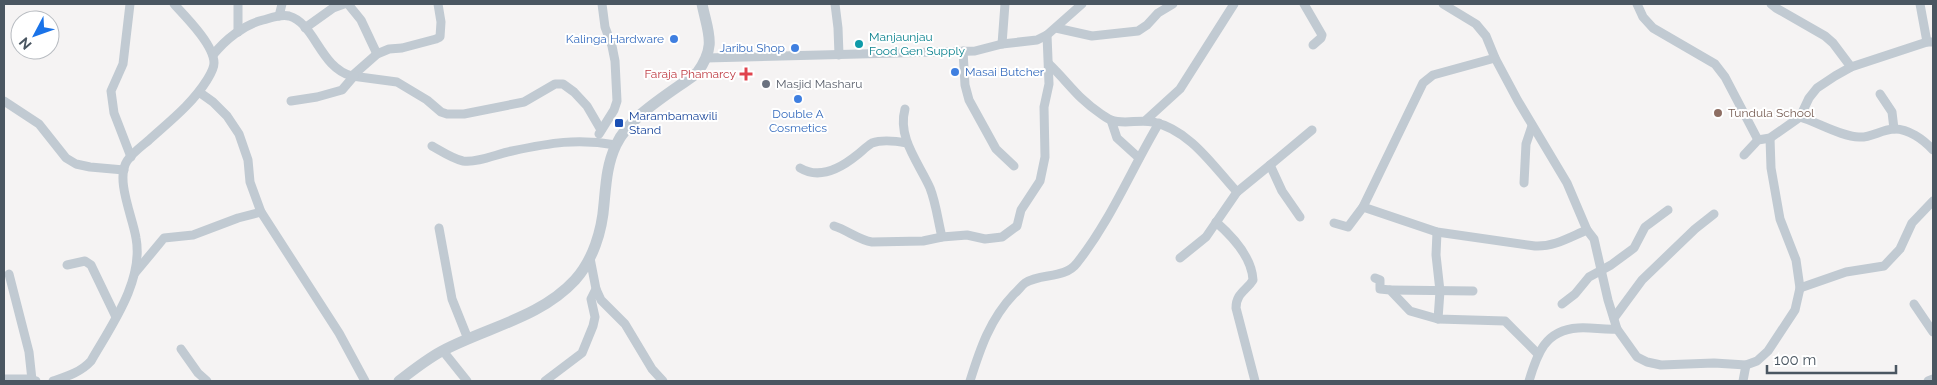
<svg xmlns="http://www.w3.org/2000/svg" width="1937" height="385" viewBox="0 0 1937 385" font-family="Raleway,sans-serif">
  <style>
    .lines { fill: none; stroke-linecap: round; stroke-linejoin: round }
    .minor { stroke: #c1cad2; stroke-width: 9 }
    .tertiary { stroke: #c1cad2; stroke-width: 11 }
    .shop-dot { fill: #3f7fe0; stroke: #fff; stroke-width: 2 }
    .culture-dot { fill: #0f9aa8; stroke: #fff; stroke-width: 2 }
    .health-dot { fill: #e0444e; stroke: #fff; stroke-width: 2 }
    .worship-dot { fill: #6b7280; stroke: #fff; stroke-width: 2 }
    .education-dot { fill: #8d6e63; stroke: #fff; stroke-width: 2 }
    .transit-dot { fill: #1a4fb4; stroke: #fff; stroke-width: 2 }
    .labels { text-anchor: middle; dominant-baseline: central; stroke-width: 4; stroke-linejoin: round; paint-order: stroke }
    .culture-label { font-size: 12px; fill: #0d838f; stroke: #fff; text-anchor: start }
    .shop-label { font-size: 12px; fill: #366cbe; stroke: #fff; text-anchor: end }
    .health-label { font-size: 12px; fill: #be3a42; stroke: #fff; text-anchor: end }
    .worship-label { font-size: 12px; fill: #5b616d; stroke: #fff; text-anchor: start }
    .education-label { font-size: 12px; fill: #785e54; stroke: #fff; text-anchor: start }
    .transit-label { font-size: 12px; fill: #164399; stroke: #fff; text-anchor: start }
  </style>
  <rect width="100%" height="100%" fill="#f5f3f3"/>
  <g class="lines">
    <g class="minor">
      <polyline points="130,4 123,64 111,91 114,113 131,157"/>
      <polyline points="348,4 361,20 377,54"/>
      <polyline points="835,4 838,28 839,55"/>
      <polyline points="1304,4 1322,35 1321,38 1313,45"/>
      <polyline points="1443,4 1476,24 1486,36 1495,58 1518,101 1567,183 1587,230 1594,239 1608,300 1617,329 1637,357 1647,362 1661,365 1714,363 1746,365 1757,361 1768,351 1795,310 1800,288 1796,260 1780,219 1771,168 1770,138"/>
      <polyline points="1637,4 1643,17 1653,28 1715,64 1725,77 1758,140"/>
      <polyline points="1771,4 1776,8 1825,36 1833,43 1851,67"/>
      <polyline points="1920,4 1927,42"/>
      <polyline points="279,16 282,4"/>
      <polyline points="305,28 333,8 344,4"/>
      <polyline points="1056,28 1092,36 1138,31 1147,25 1158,13 1173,4"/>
      <polyline points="238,32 238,4"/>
      <polyline points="1002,44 1005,4"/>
      <polyline points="963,51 965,85 969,100 996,149 1014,166"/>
      <path d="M 213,55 C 225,40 243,25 263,20 C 271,18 280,14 289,16 C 315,23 320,68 352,76 L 377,54 L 389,49 L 402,48 L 436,39 L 440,37 L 441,22 L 438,4"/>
      <polyline points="706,58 975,51 1002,44 1037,40 1047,35 1082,4"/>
      <path d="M 1049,64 C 1068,82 1078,99 1101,114 C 1104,116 1108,119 1111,120 C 1124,125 1139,119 1153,122 C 1190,130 1213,166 1237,192"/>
      <polyline points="352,76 397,82 427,100 441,112 447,114 464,114 524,102 555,84 563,84 574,92 587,106 601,130"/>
      <polyline points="199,92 213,102 227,116 239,134 248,160 250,182 261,212 339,333 365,381"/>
      <polyline points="1880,94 1892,112 1894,129"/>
      <polyline points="4,101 39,124 66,158 76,164 90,167 124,170"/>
      <polyline points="291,101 317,97 342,90 354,76"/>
      <path d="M 905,109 C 897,138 919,163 930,188 C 936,203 938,221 942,237"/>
      <path d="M 1800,117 C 1817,122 1842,137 1859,137 C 1870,138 1881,130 1893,129 C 1908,128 1924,140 1933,150"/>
      <polyline points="1111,120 1117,138 1139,158"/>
      <polyline points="1146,120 1180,89 1234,4"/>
      <polyline points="599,134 614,110 617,101 615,61 612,46 605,27 602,4"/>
      <path d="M 432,146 C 441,151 453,159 463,161 C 478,163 497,154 512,151 C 550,143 577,138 616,145"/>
      <polyline points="1744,155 1758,140 1770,138 1800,117 1809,98 1817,88 1835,76 1851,67 1927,42 1933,42"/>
      <polyline points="1270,165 1312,130"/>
      <path d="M 800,168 C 820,180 841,168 857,155 C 862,151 867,146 872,143 C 883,139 896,141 907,143"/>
      <polyline points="1524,183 1526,144 1532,126"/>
      <path d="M 1363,207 L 1437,232 L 1535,246 C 1554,247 1570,237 1587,230"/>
      <path d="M 1216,222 C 1232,236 1252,258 1253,280 C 1247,290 1236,293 1236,308 L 1255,381"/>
      <polyline points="1334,223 1348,227 1363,207 1423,83 1433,75 1495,58"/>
      <path d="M 834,226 C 847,230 859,240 872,242 L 923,241 L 942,237 L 967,235 L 985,239 L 1002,237 L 1017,226 L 1021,210 L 1040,181 L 1045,157 L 1044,107 L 1049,84 L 1047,35"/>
      <polyline points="439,228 452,299 468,339"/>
      <polyline points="1437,232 1436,255 1440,291 1438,319"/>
      <polyline points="590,258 596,289 601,300 625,324 652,369 663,381"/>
      <polyline points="1180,258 1206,237 1237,192 1270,165 1282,191 1300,217"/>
      <polyline points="67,265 85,261 91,265 116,317"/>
      <polyline points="135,273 164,238 193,235 238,218 261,212"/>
      <polyline points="9,274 29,352 32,380"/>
      <polyline points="1375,278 1380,280 1380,289 1390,290 1410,311 1438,319 1505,321 1538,354"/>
      <polyline points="1800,288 1846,272 1884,266 1900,249 1912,223 1933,201"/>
      <polyline points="1390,290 1473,291"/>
      <polyline points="1562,304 1575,294 1589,277 1611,265 1634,248 1645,227 1668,210"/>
      <polyline points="1914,304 1933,332"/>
      <polyline points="1614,318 1642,280 1695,229 1714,214"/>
      <polyline points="181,349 198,373 207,381"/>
      <polyline points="443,351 467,381"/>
      <polyline points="4,379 27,379 36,381"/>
      <path d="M 53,381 C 68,376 81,372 91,361 C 111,326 144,281 136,238 C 133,218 115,179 127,161 C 132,153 142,146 149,140 C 170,121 192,104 207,80 C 210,75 214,69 214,63 C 214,45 186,17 174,4"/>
      <polyline points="545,381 582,353 593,326 595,317 591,299 596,289"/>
      <path d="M 970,381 C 980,349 990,319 1014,294 C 1018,291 1021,286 1025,283 C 1041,273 1065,279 1077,263 C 1111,220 1131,170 1159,123"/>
      <path d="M 1529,381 C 1537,354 1545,330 1578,328 C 1591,327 1604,330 1617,329"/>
      <polyline points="1743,381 1746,365"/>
      <polyline points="1928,381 1933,379"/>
    </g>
    <path class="tertiary" d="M 399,381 C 413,370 427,359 442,351 C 487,327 540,318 575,280 C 593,260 602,231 604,204 C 606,183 607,164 616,145 C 629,116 672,92 697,73 C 717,46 708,33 702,4"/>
  </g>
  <g class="shop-dot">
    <circle cx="674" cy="39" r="5"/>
    <circle cx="795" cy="48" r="5"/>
    <circle cx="955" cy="72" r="5"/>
    <circle cx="798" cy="99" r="5"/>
  </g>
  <circle class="culture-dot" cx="859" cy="44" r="5"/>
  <path class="health-dot" d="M743.5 66.5h5v5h5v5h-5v5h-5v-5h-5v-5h5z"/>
  <circle class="worship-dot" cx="766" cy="84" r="5"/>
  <circle class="education-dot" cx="1718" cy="113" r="5"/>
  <rect class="transit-dot" x="614" y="118" width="10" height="10" rx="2.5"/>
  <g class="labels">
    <g class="culture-label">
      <text x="869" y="37">Manjaunjau<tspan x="869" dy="14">Food Gen Supply</tspan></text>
    </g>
    <g class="shop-label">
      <text x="664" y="39">Kalinga Hardware</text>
      <text x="785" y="48">Jaribu Shop</text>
      <text x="965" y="72" text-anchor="start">Masai Butcher</text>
      <text x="798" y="114" text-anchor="middle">Double A<tspan x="798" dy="14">Cosmetics</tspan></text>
    </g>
    <g class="health-label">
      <text x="736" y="74">Faraja Phamarcy</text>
    </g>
    <g class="worship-label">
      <text x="776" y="84">Masjid Masharu</text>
    </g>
    <g class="education-label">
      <text x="1728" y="113">Tundula School</text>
    </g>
    <g class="transit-label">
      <text x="629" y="116">Marambamawili<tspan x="629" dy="14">Stand</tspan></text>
    </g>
  </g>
  <rect width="1937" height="385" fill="none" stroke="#4a5661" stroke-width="10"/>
  <g transform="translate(35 35) rotate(229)"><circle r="24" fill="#ffffff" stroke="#b7bbc0"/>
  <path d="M0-4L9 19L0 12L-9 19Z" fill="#1a73e8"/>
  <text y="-8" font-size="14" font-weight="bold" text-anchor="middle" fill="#4a5661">N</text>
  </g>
  <path d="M1767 365v8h129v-8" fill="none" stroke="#4a5661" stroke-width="2.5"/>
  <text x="1774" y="365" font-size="15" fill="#4a5661" stroke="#ffffff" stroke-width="4" paint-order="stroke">100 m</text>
</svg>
